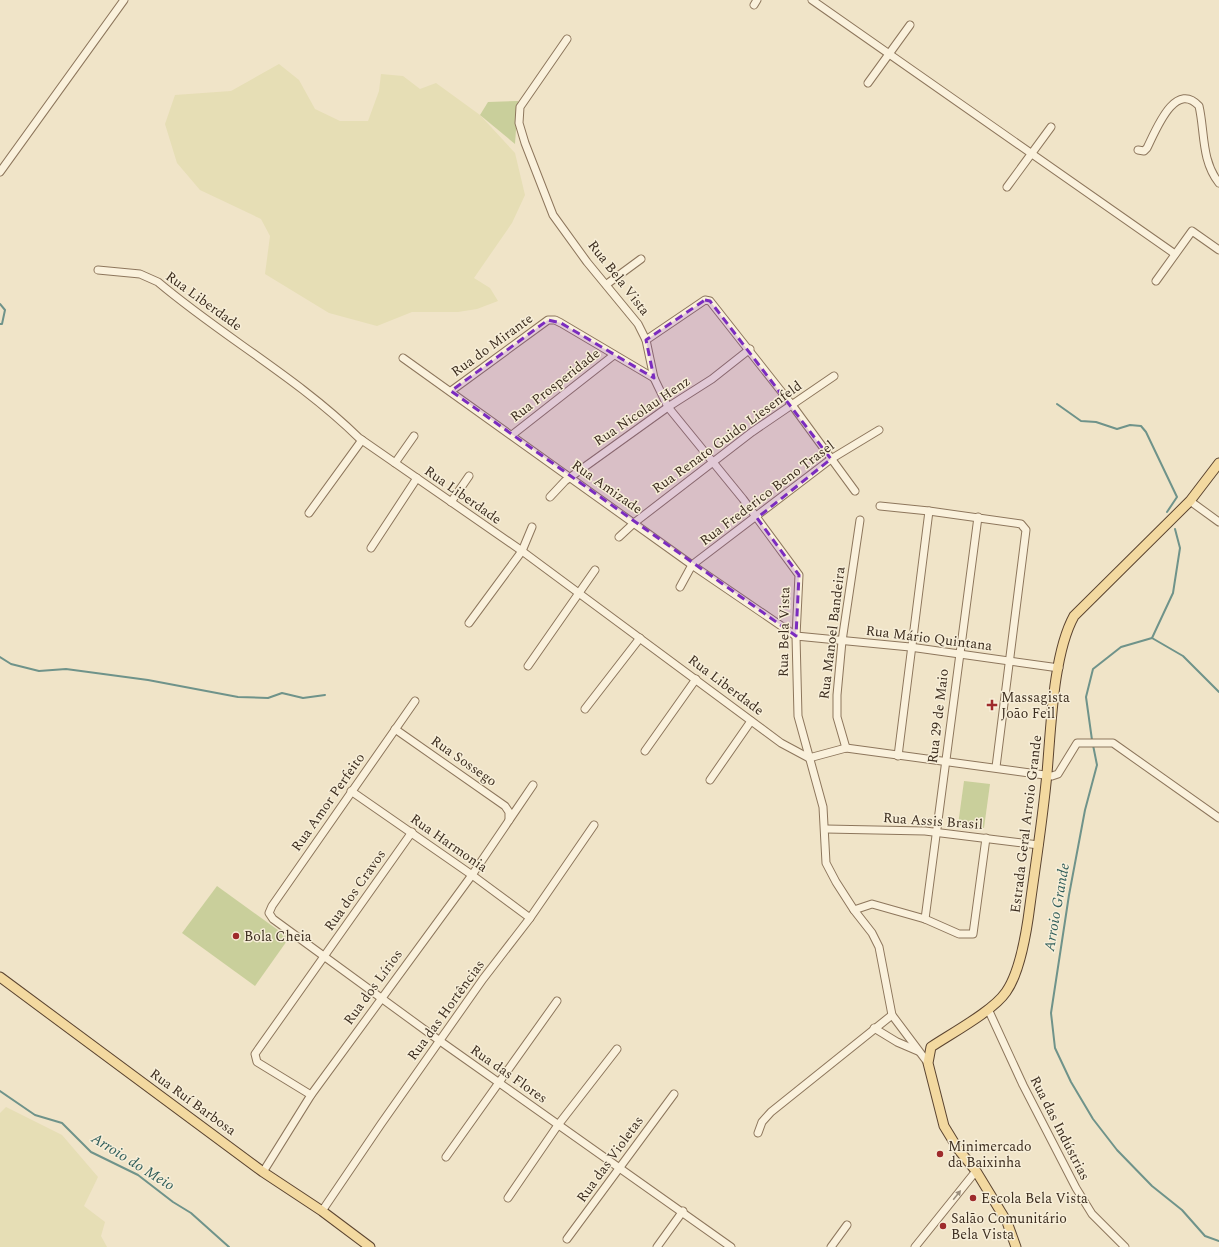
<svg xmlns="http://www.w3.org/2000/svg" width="1219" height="1247" viewBox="0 0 1219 1247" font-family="Spectral,serif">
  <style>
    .farmland { fill: #e6deb5 }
    .green { fill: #c9cf9b }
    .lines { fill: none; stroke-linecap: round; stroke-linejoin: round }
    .stream { stroke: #6f938a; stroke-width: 2 }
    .minor-casing { stroke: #8d765c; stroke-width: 9 }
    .major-casing { stroke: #5b4430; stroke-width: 11 }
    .minor { stroke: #faf1dc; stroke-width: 7 }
    .major { stroke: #f3d9a0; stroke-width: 9 }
    .oneway { fill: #9c907e }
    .marked { fill: #7b2cbf; fill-opacity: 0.2; stroke: #7b2cbf; stroke-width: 3; stroke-dasharray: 8 5; stroke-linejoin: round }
    .poi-dot { fill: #9e2a2b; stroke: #f7eed8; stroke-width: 1.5 }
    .labels { text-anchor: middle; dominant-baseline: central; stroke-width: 3; stroke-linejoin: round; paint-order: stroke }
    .street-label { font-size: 14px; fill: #3d2e20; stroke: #f7eed8 }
    .poi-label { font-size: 14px; fill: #3d2e20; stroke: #f7eed8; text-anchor: start }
    .water-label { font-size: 15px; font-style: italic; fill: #2f5d5a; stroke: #f7eed8 }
  </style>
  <rect width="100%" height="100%" fill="#f0e4c8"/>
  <g class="farmland">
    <polygon points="279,64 299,80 315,109 340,121 368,121 379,91 381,74 403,76 420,89 436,83 480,115 515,153 525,195 512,223 474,278 490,288 498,301 477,309 458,312 412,312 377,326 329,313 265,274 270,236 261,219 200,190 177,163 165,124 175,95 231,91"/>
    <polygon points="6,1107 62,1135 98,1177 84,1206 105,1222 101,1236 107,1247 0,1247 0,1113"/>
  </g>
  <g class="green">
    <polygon points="518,101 515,144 480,115 488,102"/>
    <polygon points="964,781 990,784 984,828 958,825"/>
    <polygon points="217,886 289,938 255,986 182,933"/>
  </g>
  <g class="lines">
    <g class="stream">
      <polyline points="0,304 5,310 2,324 0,324"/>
      <polyline points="1057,404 1081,421 1096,422 1117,429 1130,425 1141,426 1146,432 1177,497 1167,512"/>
      <polyline points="1152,638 1173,593 1180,548 1175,529"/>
      <polyline points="0,657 11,664 39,671 66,669 148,680 238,697 268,698 282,693 303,698 325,695"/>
      <polyline points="1092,740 1086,697 1093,669 1121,647 1152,638 1183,656 1219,692"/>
      <polyline points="1093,745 1097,765 1085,810 1069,895 1051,1013 1055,1048 1071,1082 1093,1119 1117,1150 1152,1186 1182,1210 1205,1236 1219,1241"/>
      <polyline points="0,1091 35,1115 62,1123 91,1152 138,1175 173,1202 191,1213 229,1247"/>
    </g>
    <g class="minor-casing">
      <g id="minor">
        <polyline points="812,0 1175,254"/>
        <polyline points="754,5 757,0"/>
        <polyline points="567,39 520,107 519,123 525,143 553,215 587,262 638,324 646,340 654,378 668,407 743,499 799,575 796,636 798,716 823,807 826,863 836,882 854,910 872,933 879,947 892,1015 928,1063"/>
        <polyline points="868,83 910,25"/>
        <path d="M 1138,150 L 1144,151 L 1147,148 C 1156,130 1175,80 1199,106 C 1205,132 1201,160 1219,183"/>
        <polyline points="0,172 124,0"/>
        <polyline points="1007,187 1051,127"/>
        <path d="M 98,270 L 140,274 L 158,282 C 223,337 298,378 359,438 L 522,551 L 781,743 L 809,758 L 846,748 L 1052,776 L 1058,774 L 1077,743 L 1113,743 L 1219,818"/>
        <polyline points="1156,281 1192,231 1219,250"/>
        <polyline points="607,284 641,259"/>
        <polyline points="646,340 705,300 710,301 792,405 855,491"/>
        <polyline points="403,358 692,565 796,636 910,647 1059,668"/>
        <polyline points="451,391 548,320 555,320 561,323 654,378"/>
        <polyline points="512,435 614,355"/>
        <polyline points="395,463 414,436"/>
        <polyline points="550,497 565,481 668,407 712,379 750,349"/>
        <polyline points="1190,501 1219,522"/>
        <polyline points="451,502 469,476"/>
        <polyline points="880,506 929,511 1021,524 1026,530 996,767"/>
        <polyline points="309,513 362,440"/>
        <polyline points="619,537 634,523 752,432 834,376"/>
        <polyline points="371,548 417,478"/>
        <polyline points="680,587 692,565 831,459 879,430"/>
        <polyline points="469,623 522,551 532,527"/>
        <polyline points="528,666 595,570"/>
        <polyline points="415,701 272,906 269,913 273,919 440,1041 731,1247"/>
        <polyline points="585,709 640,638"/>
        <polyline points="395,729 505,806 509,812 509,820"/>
        <polyline points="846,748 837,717 837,695 842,641 860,520"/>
        <polyline points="645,751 696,679"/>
        <polyline points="898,756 929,511"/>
        <polyline points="710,780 751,721"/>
        <polyline points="351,791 472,875 530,918"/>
        <polyline points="826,829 925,831 1039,845"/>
        <polyline points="854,910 872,904 925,919 959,934 973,934 986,838"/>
        <polyline points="925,919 978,517"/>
        <polyline points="988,1009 1023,1085 1076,1188 1092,1214 1125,1247"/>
        <polyline points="874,1028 897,1042 918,1051"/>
        <polyline points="311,1095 257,1062 255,1054 412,832"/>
        <polyline points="758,1133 762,1122 771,1112 892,1015"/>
        <polyline points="446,1157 557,1001"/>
        <polyline points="263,1172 311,1095 472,875 533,785"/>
        <polyline points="508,1198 558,1125 617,1049"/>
        <polyline points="322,1211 381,1124 483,979 530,918 594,825"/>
        <polyline points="567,1239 674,1094"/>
        <polyline points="657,1247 683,1211"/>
        <polyline points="831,1247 847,1225"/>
        <polyline points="915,1247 976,1171"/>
      </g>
    </g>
    <g class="major-casing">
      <g id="major">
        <polyline points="0,977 263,1172 322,1211 370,1247"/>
        <path d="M 1016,1247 L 1007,1222 L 976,1171 L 958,1149 L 944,1126 L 928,1063 L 931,1047 C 952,1033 993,1011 1006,992 C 1020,972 1027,929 1030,905 C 1036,861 1043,817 1047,773 C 1051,728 1053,654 1074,616 L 1190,501 L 1219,463"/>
      </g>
    </g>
    <use href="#minor" class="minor"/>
    <use href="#major" class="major"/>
  </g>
  <defs><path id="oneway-solid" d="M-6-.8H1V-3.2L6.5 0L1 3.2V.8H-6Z"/></defs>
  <use class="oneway" href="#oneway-solid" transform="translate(957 1195) rotate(-51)"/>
  <path class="marked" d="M 705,300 L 710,301 L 831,459 L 757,518 L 799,575 L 796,636 L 451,391 L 548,320 L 561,323 L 654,378 L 646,340 Z"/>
  <g class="poi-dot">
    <path d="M990 699h4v4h4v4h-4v4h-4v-4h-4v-4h4z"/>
    <circle cx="236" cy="936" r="4"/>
    <circle cx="940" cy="1154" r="4"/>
    <circle cx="973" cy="1198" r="4"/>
    <circle cx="943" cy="1226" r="4"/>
  </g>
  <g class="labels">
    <g class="street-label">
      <text transform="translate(619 278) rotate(52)">Rua Bela Vista</text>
      <text transform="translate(204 301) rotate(36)">Rua Liberdade</text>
      <text transform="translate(492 345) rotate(-36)">Rua do Mirante</text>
      <text transform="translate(555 385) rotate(-38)">Rua Prosperidade</text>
      <text transform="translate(642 411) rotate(-34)">Rua Nicolau Henz</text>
      <text transform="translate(727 437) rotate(-36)">Rua Renato Guido Liesenfeld</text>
      <text transform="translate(607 487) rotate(35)">Rua Amizade</text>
      <text transform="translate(767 493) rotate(-37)">Rua Frederico Beno Trasel</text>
      <text transform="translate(463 495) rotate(35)">Rua Liberdade</text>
      <text transform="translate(784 632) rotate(-89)">Rua Bela Vista</text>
      <text transform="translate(832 633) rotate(-83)">Rua Manoel Bandeira</text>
      <text transform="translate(929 638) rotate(7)">Rua Mário Quintana</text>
      <text transform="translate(726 685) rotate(37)">Rua Liberdade</text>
      <text transform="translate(938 716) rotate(-83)">Rua 29 de Maio</text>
      <text transform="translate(464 761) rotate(35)">Rua Sossego</text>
      <text transform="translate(328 802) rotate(-55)">Rua Amor Perfeito</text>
      <text transform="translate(933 821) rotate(4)">Rua Assis Brasil</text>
      <text transform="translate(1026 824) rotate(-83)">Estrada Geral Arroio Grande</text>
      <text transform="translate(449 843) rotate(35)">Rua Harmonia</text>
      <text transform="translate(355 890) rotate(-55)">Rua dos Cravos</text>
      <text transform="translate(373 987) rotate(-54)">Rua dos Lírios</text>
      <text transform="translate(446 1010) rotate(-54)">Rua das Hortências</text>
      <text transform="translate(509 1074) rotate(35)">Rua das Flores</text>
      <text transform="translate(193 1102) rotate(36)">Rua Ruí Barbosa</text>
      <text transform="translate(1060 1128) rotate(63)">Rua das Indústrias</text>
      <text transform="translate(610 1159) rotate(-54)">Rua das Violetas</text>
    </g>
    <g class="poi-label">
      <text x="1001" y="697">Massagista<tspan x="1001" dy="16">João Feil</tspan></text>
      <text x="244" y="936">Bola Cheia</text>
      <text x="948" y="1146">Minimercado<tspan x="948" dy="16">da Baixinha</tspan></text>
      <text x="981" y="1198">Escola Bela Vista</text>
      <text x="951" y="1218">Salão Comunitário<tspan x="951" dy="16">Bela Vista</tspan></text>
    </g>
    <g class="water-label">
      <text transform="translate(1057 907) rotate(-80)">Arroio Grande</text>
      <text transform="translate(133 1162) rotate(32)">Arroio do Meio</text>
    </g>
  </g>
</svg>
